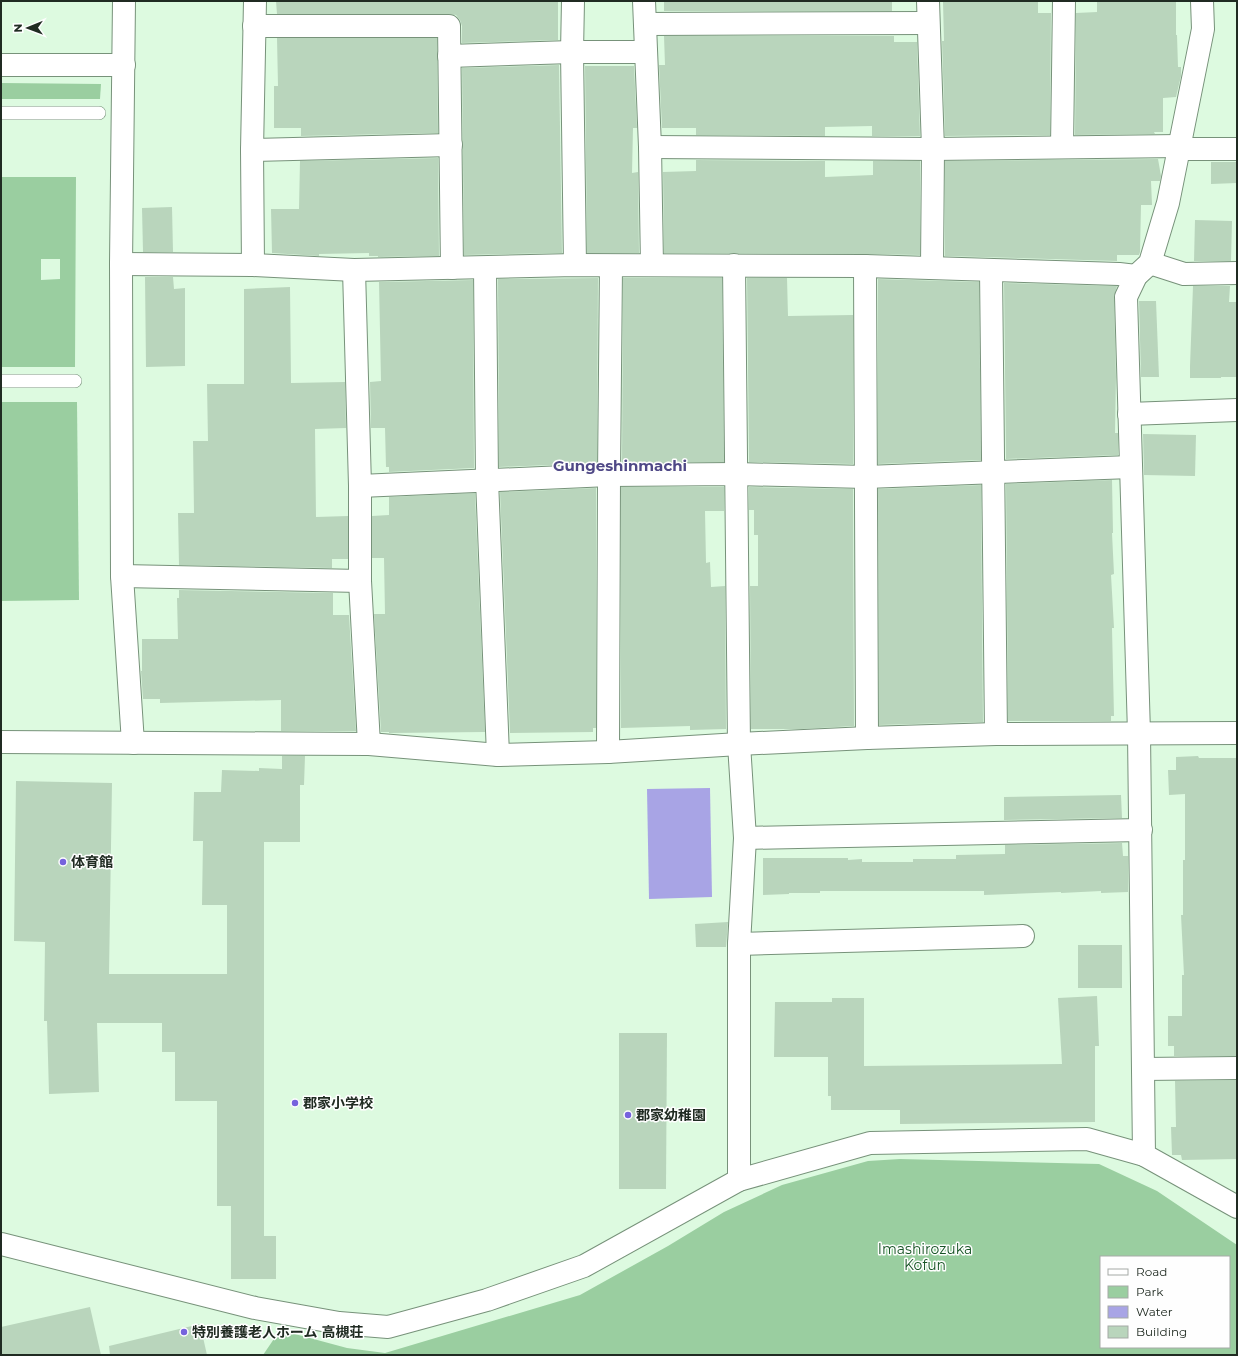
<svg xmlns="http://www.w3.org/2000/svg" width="1238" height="1356" viewBox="0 0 1238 1356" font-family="Montserrat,'Noto Sans JP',sans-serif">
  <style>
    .green { fill: #9acea0; fill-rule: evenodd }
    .water { fill: #a8a4e5 }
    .building { fill: #b9d5bc }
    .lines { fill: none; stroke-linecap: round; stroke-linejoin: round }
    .lane-casing { stroke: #77927a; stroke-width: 14 }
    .street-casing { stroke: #77927a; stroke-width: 24 }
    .lane { stroke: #fff; stroke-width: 13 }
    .street { stroke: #fff; stroke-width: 22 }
    .poi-dot { fill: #7662dd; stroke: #fefefe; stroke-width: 1.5 }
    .labels { text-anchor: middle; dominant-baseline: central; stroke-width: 3; stroke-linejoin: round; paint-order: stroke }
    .poi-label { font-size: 14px; font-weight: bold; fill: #202b22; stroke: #fefefe; text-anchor: start }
    .park-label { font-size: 14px; fill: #175425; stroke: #fefefe }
    .neighbourhood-label { font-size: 15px; font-weight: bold; fill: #4f4886; stroke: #fefefe }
  </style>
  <rect width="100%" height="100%" fill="#ddfae0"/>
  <g class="green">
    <polygon points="1,83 101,84 100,99 1,99"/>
    <path d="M 1,177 L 76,177 L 75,367 L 1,367 ZM 41,259 L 60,259 L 60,279 L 41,280 Z"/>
    <polygon points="1,402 77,402 79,600 1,601"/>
    <path d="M 900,1159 L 1099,1164 L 1157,1191 L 1237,1245 L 1237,1355 L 263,1355 L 280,1330 L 347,1348 L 385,1353 L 580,1295 L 668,1246 L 724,1212 L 782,1185 L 868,1161 ZM 1101,1257 L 1229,1257 L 1229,1347 L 1101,1347 Z"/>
  </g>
  <polygon class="water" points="710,788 712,897 649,899 647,789"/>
  <g class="building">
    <polygon points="276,1 558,1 558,40 462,43 462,26 460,20 456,15 449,14 277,14"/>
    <rect x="664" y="1" width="228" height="10"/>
    <polygon points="1038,1 1038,13 1051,13 1050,135 945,136 942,41 944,41 943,2"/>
    <polygon points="1097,1 1176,1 1176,35 1177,35 1178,67 1181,67 1181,76 1176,97 1163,98 1163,132 1154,132 1155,134 1075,135 1076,13 1097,12"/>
    <polygon points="664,36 894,36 894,42 917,42 920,136 872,136 872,126 825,127 825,136 696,135 696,128 662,128 659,65 665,65"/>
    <polygon points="277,38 437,38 438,133 301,136 301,128 274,128 274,86 278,86"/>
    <polygon points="559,65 562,253 464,255 462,68"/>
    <polygon points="585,66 634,66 637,128 633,128 632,173 638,172 639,253 587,253"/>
    <polygon points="438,158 439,256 378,257 378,256 369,256 369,253 319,254 319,256 272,253 271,209 299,209 300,161"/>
    <polygon points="1158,159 1161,176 1160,181 1151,181 1152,205 1141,205 1140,252 1139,255 1117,255 1117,261 945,256 945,161"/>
    <polygon points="696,160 825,161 825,177 873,175 873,161 920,161 920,255 865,254 664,253 663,172 696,171"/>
    <polygon points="1211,162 1237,162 1237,183 1211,184"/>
    <polygon points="172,207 173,252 143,252 142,208"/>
    <polygon points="1195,220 1232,221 1231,261 1194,261"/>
    <polygon points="145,277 173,277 174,289 185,288 185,366 146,367"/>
    <polygon points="598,278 597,463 499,467 498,279"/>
    <polygon points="623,278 722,278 724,462 622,462"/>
    <polygon points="747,278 787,278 788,316 853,315 853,464 749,462"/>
    <polygon points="878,279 979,282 981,460 878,464"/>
    <polygon points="473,280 474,468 389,472 389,467 386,467 385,428 371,428 370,382 381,381 379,282"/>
    <polygon points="1004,283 1117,286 1114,297 1116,377 1115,433 1118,433 1118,455 1006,459"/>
    <polygon points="1193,286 1230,286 1229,302 1237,302 1237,377 1221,377 1221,378 1190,378 1190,366"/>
    <polygon points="290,287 291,383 345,382 346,428 315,429 316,517 348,516 348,559 332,559 332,568 179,565 178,513 194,513 193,441 208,441 207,384 244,384 244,289"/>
    <polygon points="1139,301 1156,301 1159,377 1141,377"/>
    <polygon points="1143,434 1196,435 1195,476 1144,475"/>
    <polygon points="1112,480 1113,533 1112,533 1114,574 1111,575 1114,628 1112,628 1114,716 1111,716 1111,721 1008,721 1006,484"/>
    <polygon points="981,485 983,722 879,725 878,489"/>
    <polygon points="621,487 724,487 724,511 705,511 706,563 710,562 711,587 725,586 726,729 690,730 690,726 621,728"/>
    <polygon points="749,487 853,489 854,726 802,729 751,729 750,586 758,586 758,535 754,535 754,510 749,510"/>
    <polygon points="596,488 596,728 593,728 593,732 510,733 500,492"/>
    <polygon points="475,493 485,732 389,733 389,732 381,732 374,614 385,614 384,558 372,558 372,516 389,515 389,497"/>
    <polygon points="179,590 333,593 333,615 349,615 356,731 281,731 281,700 160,703 160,699 143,699 141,671 142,671 142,639 178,639 177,598 179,598"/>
    <polygon points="282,756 305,756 304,785 300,785 300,842 264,842 264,1236 276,1236 276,1279 231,1279 231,1206 217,1206 217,1101 175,1101 175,1052 162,1052 162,1023 97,1023 99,1092 49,1094 47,1021 44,1021 45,942 14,941 16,781 112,783 109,974 227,974 227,905 202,905 203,841 193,841 194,792 221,792 222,770 259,771 259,768 282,769"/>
    <polygon points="1198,756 1199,758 1237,758 1237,1056 1174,1056 1174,1046 1168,1046 1168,1016 1182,1016 1182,975 1184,975 1181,915 1183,915 1183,860 1185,860 1185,794 1169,795 1168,770 1176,770 1176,757"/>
    <polygon points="1121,795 1122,818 1004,820 1004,797"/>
    <polygon points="1122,843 1123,856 1128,856 1128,892 1101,893 1101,891 1061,893 1061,892 984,895 984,891 820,891 820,893 789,893 789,894 763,895 763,858 848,858 848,860 862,859 862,862 913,862 913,859 956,859 956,855 1005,854 1005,845"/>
    <polygon points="728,922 726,947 696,947 695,924"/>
    <rect x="1078" y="945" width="44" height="43"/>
    <polygon points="1097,996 1099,1046 1095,1046 1095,1122 900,1124 900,1110 831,1110 831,1096 828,1096 828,1057 774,1057 775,1002 832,1002 832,998 864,998 864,1066 1062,1064 1058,998"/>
    <polygon points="619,1033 667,1033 666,1189 619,1189"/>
    <polygon points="1237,1080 1237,1159 1182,1160 1181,1155 1172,1155 1171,1127 1176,1127 1175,1081"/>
    <polygon points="90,1307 101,1355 1,1355 1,1327"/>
    <polygon points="200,1324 207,1355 110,1355 109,1346"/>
  </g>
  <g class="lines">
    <g class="lane-casing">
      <g id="lane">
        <polyline points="1,113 99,113"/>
        <polyline points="1,381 75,381"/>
      </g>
    </g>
    <g class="street-casing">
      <g id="street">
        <polyline points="124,1 121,264 122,576 133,743"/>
        <polyline points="573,1 572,52 575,265"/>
        <polyline points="644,1 650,147 652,265"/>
        <polyline points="928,1 933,149 932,268"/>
        <polyline points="1202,1 1203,29 1168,203 1150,263 1136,276 1126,297 1139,733 1144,1155 1237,1207"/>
        <polyline points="645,24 928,23"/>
        <polyline points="254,26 449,26 452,268"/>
        <polyline points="449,56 572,52 646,52"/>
        <polyline points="1,65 124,65"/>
        <polyline points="650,147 933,149 1179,146"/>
        <polyline points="1062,147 1064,1"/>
        <polyline points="1179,149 1237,149"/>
        <polyline points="252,150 451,145"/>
        <polyline points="1150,263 1184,274 1237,273"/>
        <polyline points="121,264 253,265 354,270 575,265 865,266 1119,274 1136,276"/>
        <polyline points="253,265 252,150 255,1"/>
        <polyline points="865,266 867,738"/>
        <polyline points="485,268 487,480 498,755"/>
        <polyline points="354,270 360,486 360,581 369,744"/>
        <polyline points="991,270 996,734"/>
        <polyline points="1129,414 1237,410"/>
        <polyline points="360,486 609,475 736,474 866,477 1131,467"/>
        <polyline points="122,576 360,581"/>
        <polyline points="1,742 369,744 498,755 608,752 739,744 867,738 996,734 1237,733"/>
        <polyline points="608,752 609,475 611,266"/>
        <polyline points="745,838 1141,830"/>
        <polyline points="739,944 1023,936"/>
        <polyline points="1143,1069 1237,1068"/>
        <polyline points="739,1180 870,1143 1087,1139 1144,1155"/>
        <polyline points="1,1244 255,1308 339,1323 388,1327 487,1300 584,1266 739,1180 739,944 745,838 739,744 734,265"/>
      </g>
    </g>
    <use href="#lane" class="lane"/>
    <use href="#street" class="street"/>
  </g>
  <g class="poi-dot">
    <circle cx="63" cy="862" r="4"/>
    <circle cx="295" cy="1103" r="4"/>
    <circle cx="628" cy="1115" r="4"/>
    <circle cx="184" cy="1332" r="4"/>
  </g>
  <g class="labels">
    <g class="poi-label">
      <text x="71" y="862">体育館</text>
      <text x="303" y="1103">郡家小学校</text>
      <text x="636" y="1115">郡家幼稚園</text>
      <text x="192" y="1332">特別養護老人ホーム 高槻荘</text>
    </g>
    <g class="park-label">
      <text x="925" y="1249">Imashirozuka<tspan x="925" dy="16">Kofun</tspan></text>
    </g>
    <g class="neighbourhood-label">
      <text x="620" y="465">Gungeshinmachi</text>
    </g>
  </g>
  <rect width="1238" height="1356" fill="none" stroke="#202b22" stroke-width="4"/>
  <rect x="1100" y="1256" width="130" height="92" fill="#fefefe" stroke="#a5aaa6"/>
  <rect x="1108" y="1269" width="20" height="6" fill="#ffffff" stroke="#a5aaa6"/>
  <text x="1136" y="1276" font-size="12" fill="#202b22">Road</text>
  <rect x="1108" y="1286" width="20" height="12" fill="#9acea0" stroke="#a5aaa6"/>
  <text x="1136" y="1296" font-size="12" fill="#202b22">Park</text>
  <rect x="1108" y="1306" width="20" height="12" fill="#a8a4e5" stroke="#a5aaa6"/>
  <text x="1136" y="1316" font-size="12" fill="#202b22">Water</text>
  <rect x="1108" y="1326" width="20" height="12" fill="#b9d5bc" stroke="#a5aaa6"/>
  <text x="1136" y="1336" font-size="12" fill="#202b22">Building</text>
  <g transform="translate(28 28) rotate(269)" stroke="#fefefe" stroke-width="3" paint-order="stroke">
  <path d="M0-3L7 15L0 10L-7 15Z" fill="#202b22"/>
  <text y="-6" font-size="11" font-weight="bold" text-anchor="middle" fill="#202b22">N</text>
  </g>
</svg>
